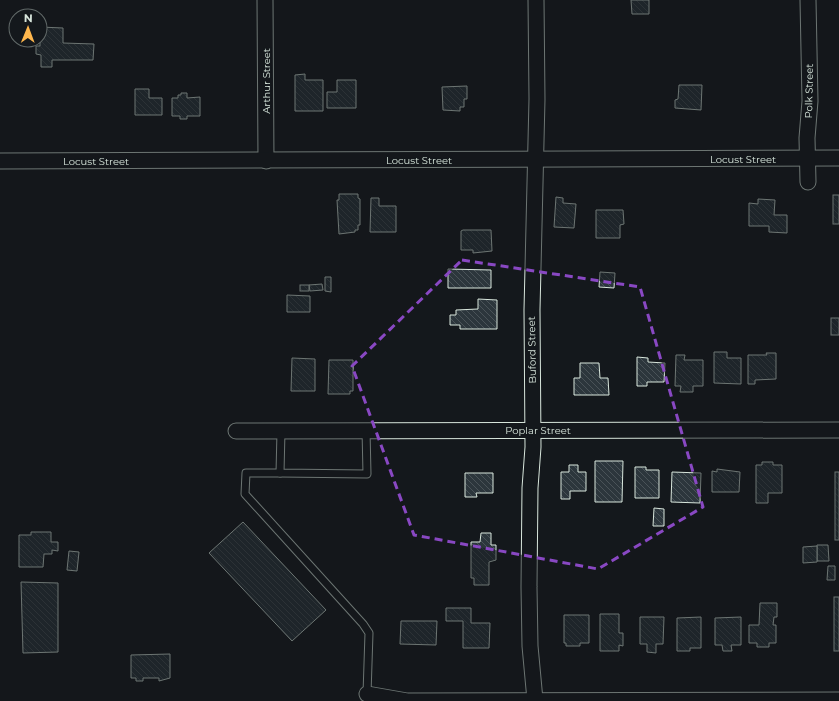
<svg xmlns="http://www.w3.org/2000/svg" width="839" height="701" viewBox="0 0 839 701" font-family="Montserrat,sans-serif">
  <style>
    .building { fill: url(#building-back-hatch); stroke: #d8e6dc }
    .lines { fill: none; stroke-linecap: round; stroke-linejoin: round }
    .service-casing { stroke: #d8e6dc; stroke-width: 9 }
    .minor-casing { stroke: #d8e6dc; stroke-width: 17 }
    .service { stroke: #14181c; stroke-width: 7 }
    .minor { stroke: #14181c; stroke-width: 15 }
    .marked { fill: none; stroke: #8948c3; stroke-width: 3; stroke-dasharray: 8 5; stroke-linejoin: round }
    .labels { text-anchor: middle; dominant-baseline: central; stroke-width: 3; stroke-linejoin: round; paint-order: stroke }
    .street-label { font-size: 10px; fill: #d8e6dc; stroke: #14181c }
  </style>
  <defs>
    <pattern id="building-back-hatch" width="6" height="6" patternUnits="userSpaceOnUse"><rect width="6" height="6" fill="#2c363c"/><path d="M-1 5l2 2M0 0l6 6M5-1l2 2" fill="none" stroke="#4a5358"/></pattern>
  </defs>
  <rect width="100%" height="100%" fill="#14181c"/>
  <g class="building">
    <polygon points="631,0 649,0 649,14 632,14"/>
    <polygon points="40,27 63,28 63,43 94,44 93,60 52,60 52,67 41,67 41,55 36,54 36,46 40,46"/>
    <polygon points="305,74 305,80 323,80 323,111 295,111 295,75"/>
    <polygon points="337,80 356,80 356,108 327,108 327,92 337,92"/>
    <polygon points="679,85 702,85 701,110 675,108 675,100 678,99"/>
    <polygon points="467,86 467,99 464,99 464,107 460,107 460,111 443,110 442,87"/>
    <polygon points="135,89 149,89 149,98 162,98 162,115 135,115"/>
    <polygon points="181,93 187,93 187,98 200,97 200,116 187,116 187,119 180,119 180,116 172,116 172,98 178,98 178,95 181,95"/>
    <polygon points="339,194 358,194 358,198 360,199 360,225 358,225 358,230 355,230 355,232 339,234 337,200 339,200"/>
    <rect x="833" y="195" width="6" height="29"/>
    <polygon points="556,197 563,198 563,203 576,204 574,228 554,227"/>
    <polygon points="371,198 379,198 379,206 396,206 396,232 370,232"/>
    <polygon points="758,199 775,200 774,215 787,215 787,233 769,232 769,226 749,226 749,203 758,204"/>
    <polygon points="596,210 623,210 624,224 620,225 620,238 596,238"/>
    <polygon points="463,230 491,230 492,251 473,253 473,250 461,250 461,231"/>
    <polygon points="448,269 491,270 491,288 448,288"/>
    <polygon points="600,272 615,273 614,288 599,287"/>
    <polygon points="325,277 331,277 331,292 325,291"/>
    <polygon points="322,284 323,290 310,291 309,285"/>
    <rect x="300" y="285" width="9" height="6"/>
    <polygon points="287,295 310,296 310,312 287,312"/>
    <polygon points="478,299 497,300 497,329 460,329 460,325 450,325 450,315 456,315 456,310 478,309"/>
    <rect x="831" y="318" width="8" height="17"/>
    <polygon points="714,352 727,352 727,358 741,358 741,384 714,383"/>
    <polygon points="766,353 776,353 776,379 755,380 755,384 748,384 748,355 767,355"/>
    <polygon points="676,355 685,355 684,360 703,360 703,386 693,386 693,392 680,392 681,386 675,386"/>
    <polygon points="637,357 648,358 648,362 665,363 664,382 647,382 647,386 637,386"/>
    <polygon points="292,358 315,359 315,391 291,391"/>
    <polygon points="329,360 353,360 353,391 350,391 350,394 328,394"/>
    <polygon points="580,363 599,363 600,378 608,378 609,395 574,395 574,378 580,378"/>
    <polygon points="595,461 623,461 622,502 595,502"/>
    <polygon points="762,462 773,462 773,465 782,465 782,493 768,493 768,503 756,503 756,465 762,465"/>
    <polygon points="569,465 578,465 578,472 586,472 586,491 570,491 570,499 561,499 561,472 569,472"/>
    <polygon points="635,467 646,467 646,470 659,470 659,498 635,498"/>
    <polygon points="717,469 740,472 739,492 712,492 712,471 717,472"/>
    <polygon points="672,472 701,473 700,503 671,502"/>
    <rect x="835" y="472" width="4" height="68"/>
    <polygon points="465,473 493,473 493,493 476,493 477,497 465,497"/>
    <polygon points="654,508 664,509 664,526 653,526"/>
    <polygon points="243,522 326,610 292,641 209,553"/>
    <polygon points="31,532 51,532 51,542 58,542 58,551 52,550 52,554 44,554 43,567 19,567 19,535 31,535"/>
    <polygon points="481,533 491,533 491,545 496,545 496,560 489,562 489,585 474,585 474,578 471,578 471,542 480,542"/>
    <polygon points="817,545 828,545 829,561 817,561"/>
    <polygon points="817,546 817,562 803,563 803,547"/>
    <polygon points="69,551 79,552 77,571 67,570"/>
    <polygon points="828,566 835,566 835,580 827,580"/>
    <polygon points="21,582 58,583 58,652 23,653"/>
    <rect x="834" y="597" width="5" height="54"/>
    <polygon points="760,603 777,603 777,617 774,617 773,625 776,625 776,643 769,643 769,647 757,647 757,643 749,643 749,625 759,625"/>
    <polygon points="446,608 471,608 471,623 490,623 489,648 463,648 463,621 446,621"/>
    <polygon points="600,614 619,614 619,633 623,633 623,646 619,645 619,651 600,651"/>
    <polygon points="564,615 589,615 589,643 580,643 580,646 566,646 566,643 564,643"/>
    <polygon points="640,617 664,617 663,644 656,644 656,653 647,652 647,644 640,644"/>
    <polygon points="701,617 701,648 690,648 690,651 677,651 677,618"/>
    <polygon points="741,617 741,645 731,645 732,651 723,651 722,645 715,645 715,618"/>
    <polygon points="401,621 437,621 436,645 400,644"/>
    <polygon points="170,654 170,678 159,681 159,678 143,678 143,681 136,681 136,678 131,678 131,655"/>
  </g>
  <g class="lines">
    <g class="service-casing">
      <g id="service">
        <polyline points="281,431 280,473 367,474 366,430"/>
        <polyline points="280,473 246,473 245,494 363,624 369,633 367,694"/>
      </g>
    </g>
    <g class="minor-casing">
      <g id="minor">
        <polyline points="265,0 266,161"/>
        <polyline points="0,161 839,158"/>
        <polyline points="808,182 807,138 810,101 808,0"/>
        <polyline points="236,431 839,430"/>
        <polyline points="367,694 407,701 839,700"/>
        <polyline points="535,700 530,646 529,587 530,488 533,447 532,310 537,99 536,0"/>
      </g>
    </g>
    <use href="#service" class="service"/>
    <use href="#minor" class="minor"/>
  </g>
  <path d="M0 0H839V701H0ZM 462,260 L 640,287 L 703,507 L 598,569 L 414,535 L 352,366 Z" fill="#14181c" fill-opacity=".55" fill-rule="evenodd"/>
  <path class="marked" d="M 462,260 L 640,287 L 703,507 L 598,569 L 414,535 L 352,366 Z"/>
  <g class="labels">
    <g class="street-label">
      <text transform="translate(266 81) rotate(-90)">Arthur Street</text>
      <text transform="translate(809 91) rotate(-89)">Polk Street</text>
      <text x="743" y="159">Locust Street</text>
      <text x="419" y="160">Locust Street</text>
      <text x="96" y="161">Locust Street</text>
      <text transform="translate(532 350) rotate(-91)">Buford Street</text>
      <text x="538" y="430">Poplar Street</text>
    </g>
  </g>
  <g transform="translate(28 28) rotate(1)"><circle r="19" fill="#14181c" stroke="#626a69"/>
  <path d="M0-3L7 15L0 10L-7 15Z" fill="#ffb74d"/>
  <text y="-6" font-size="11" font-weight="bold" text-anchor="middle" fill="#d8e6dc">N</text>
  </g>
</svg>
